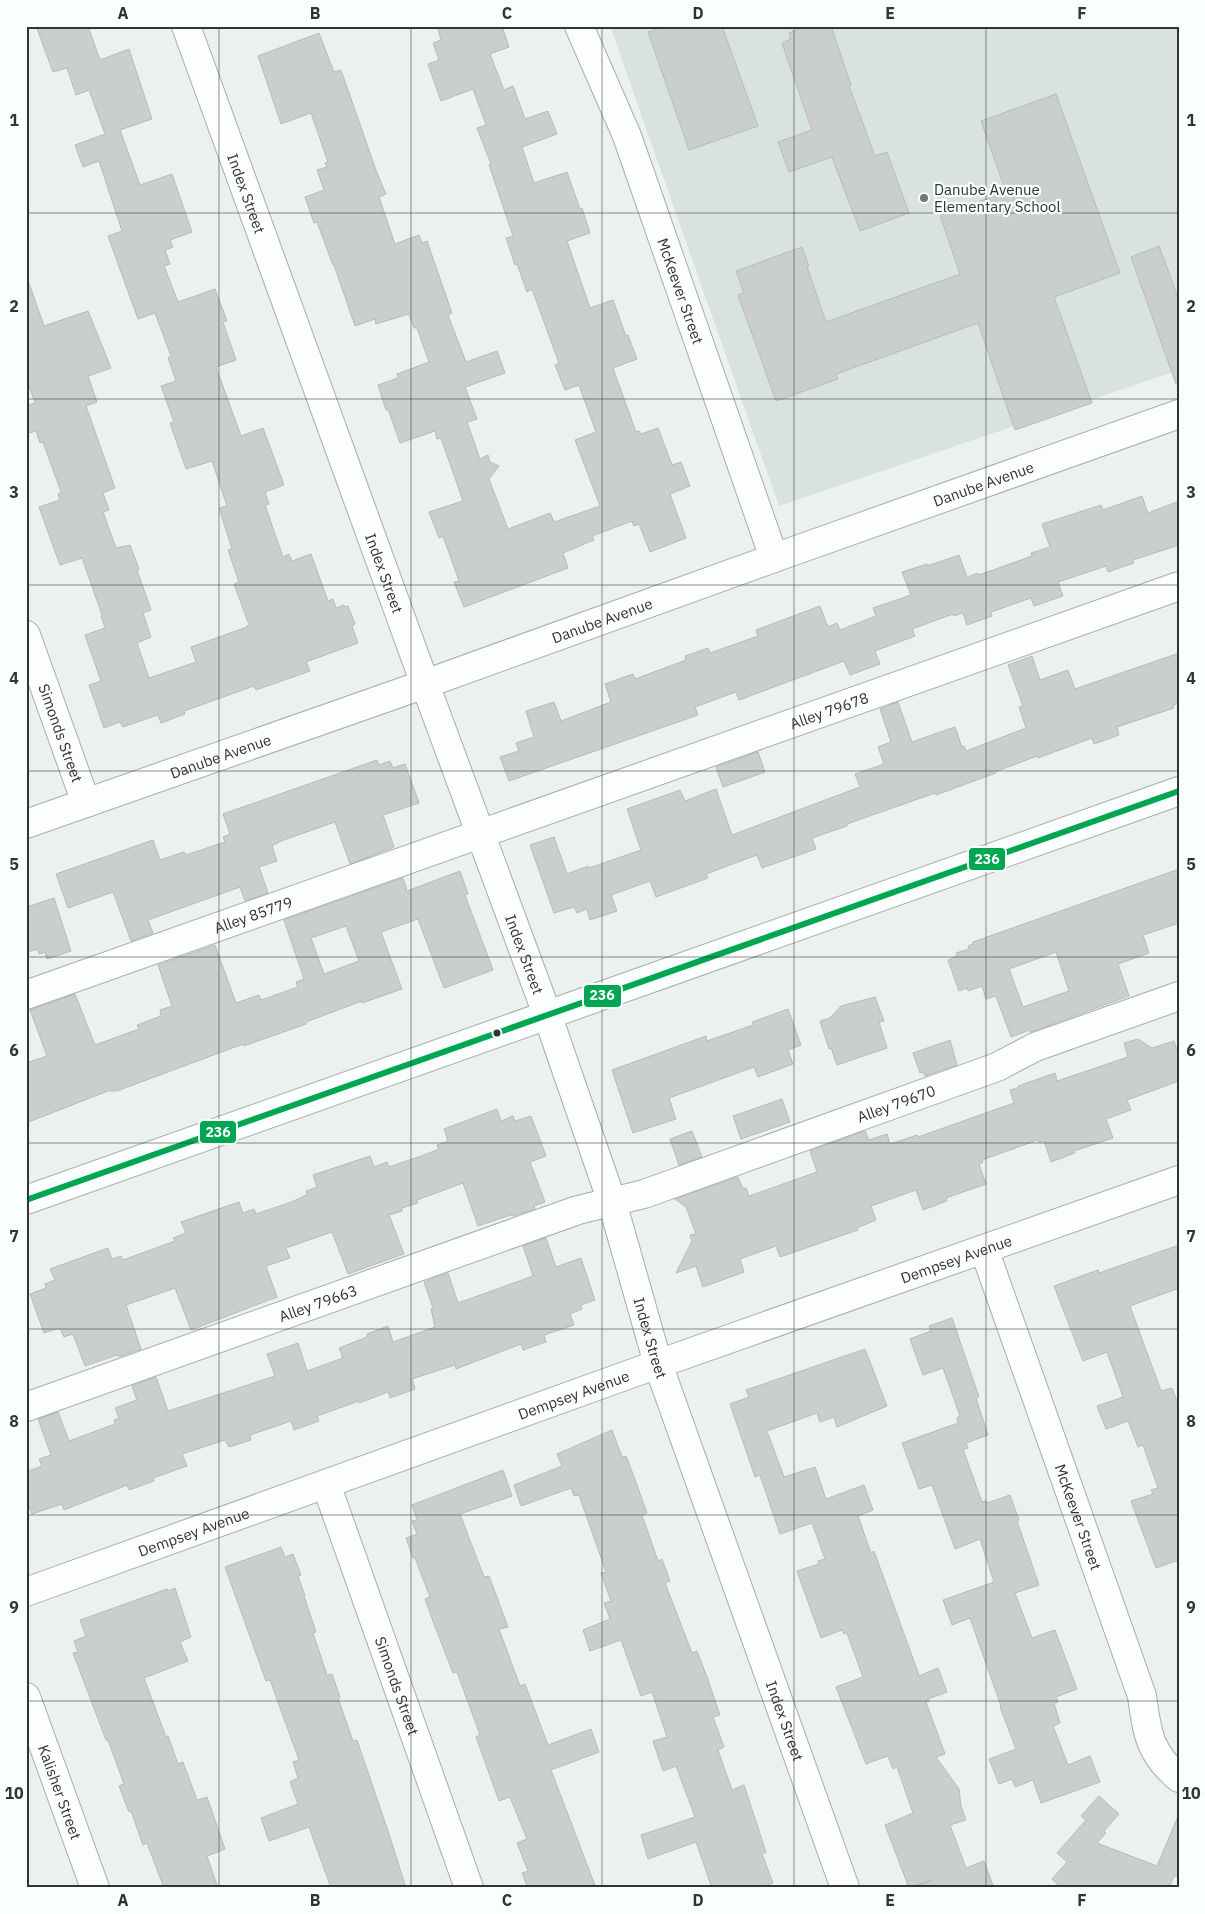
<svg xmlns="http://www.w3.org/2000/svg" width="1205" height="1914" viewBox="0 0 1205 1914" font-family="'IBM Plex Sans',sans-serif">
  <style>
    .built { fill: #d8e2de }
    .building { fill: #cacecd; stroke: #b7bbba; fill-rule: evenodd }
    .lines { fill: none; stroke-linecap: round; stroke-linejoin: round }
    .minor-casing { stroke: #a8acaa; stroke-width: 30 }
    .major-casing { stroke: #a8acaa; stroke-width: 30 }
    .minor { stroke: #fcfdfd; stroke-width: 28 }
    .major { stroke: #fcfdfd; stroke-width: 28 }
    .bus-1-casing { stroke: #f8fffc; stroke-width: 10 }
    .bus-1 { stroke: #00a651; stroke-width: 6 }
    .grid { fill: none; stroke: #323433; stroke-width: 1; stroke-opacity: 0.55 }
    .poi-dot { fill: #737675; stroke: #f8fffc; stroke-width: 2 }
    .bus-dot { fill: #323433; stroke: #f8fffc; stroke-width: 2 }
    .labels { text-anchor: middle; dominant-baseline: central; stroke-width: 4.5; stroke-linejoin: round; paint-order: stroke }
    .poi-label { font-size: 15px; fill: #323433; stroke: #f8fffc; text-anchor: start }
    .street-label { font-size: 15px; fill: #323433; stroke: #f8fffc }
    .line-badge { stroke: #f8fffc; stroke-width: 2 }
    .badge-label { font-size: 14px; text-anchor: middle; font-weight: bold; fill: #fff }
    .neatline { fill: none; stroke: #323433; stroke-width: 2 }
    .grid-label { font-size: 16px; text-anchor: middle; font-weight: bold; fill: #323433 }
  </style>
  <rect width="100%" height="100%" fill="#ecf1ef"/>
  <polygon class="built" points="610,26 1179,26 1179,370 779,506"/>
  <g class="building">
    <polygon points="36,26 88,26 100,60 129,49 152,119 120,130 140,185 172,174 192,232 170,240 173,247 165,250 170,264 164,266 178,302 215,289 227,321 223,322 236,360 216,367 241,436 263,428 284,485 265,492 269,504 265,505 283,557 289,554 292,561 311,554 328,601 333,599 336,608 344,605 345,607 348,606 355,624 352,626 358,643 306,662 310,671 256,690 254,686 184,711 185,714 161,723 158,715 123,727 120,722 104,728 89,685 101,681 85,635 105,628 101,616 102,615 82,558 60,565 39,507 60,500 58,494 61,492 43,442 40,443 36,431 26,434 26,406 35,403 26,378 26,284 29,283 44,326 88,311 111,368 88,376 97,402 86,406 115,488 103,493 109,510 103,512 116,548 130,545 139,569 137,570 151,610 143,613 151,637 137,643 149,678 196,662 191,647 247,627 247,626 249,625 234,584 239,582 228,550 232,549 219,508 227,506 212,461 186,469 170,423 174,422 161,386 176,381 168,358 171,356 155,313 138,319 108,236 122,231 99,161 83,167 75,145 105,134 89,90 76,95 67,68 53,72"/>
    <polygon points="437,26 502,26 509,47 490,54 504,90 513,86 525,119 548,111 557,134 522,147 534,183 567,172 580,209 582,208 590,233 567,241 590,308 613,300 626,336 628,335 637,359 613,368 636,432 639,431 641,434 658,428 672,465 681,462 690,486 670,494 686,538 650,552 639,524 634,526 632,521 592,536 594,540 563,553 568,568 464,607 454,582 459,581 443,536 439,538 429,512 463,501 441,438 437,439 435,431 400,443 388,409 386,410 378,385 398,378 397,374 429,362 417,328 414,328 409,314 376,324 375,319 355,326 334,265 333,265 317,222 314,223 305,197 324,190 317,170 327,167 325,163 328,162 311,113 281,124 258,56 319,33 334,72 341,70 377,173 386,194 379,197 395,244 419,235 422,243 427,241 452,313 448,315 466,362 497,351 505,373 465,387 477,419 467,422 480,459 488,455 490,462 499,466 489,479 508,529 550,513 554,522 600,506 575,440 596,432 579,385 565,390 555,365 559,363 532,289 527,292 517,264 515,265 506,238 513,236 489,165 491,164 477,128 486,125 473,89 441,101 428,64 439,60 433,43 441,40"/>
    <polygon points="665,26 722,26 758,126 689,150 648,32"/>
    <polygon points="806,26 831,26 851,85 849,86 875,156 887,152 909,213 860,231 832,157 789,172 778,142 812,130 782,43 791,39 789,33"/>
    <polygon points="1056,94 1120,273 1054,297 1092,403 1015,430 978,323 836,374 838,379 776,401 738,295 744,293 736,271 802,247 809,266 807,267 826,322 960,274 940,215 1006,192 981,121"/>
    <polygon points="1159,246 1179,300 1179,384 1176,384 1131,257"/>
    <polygon points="1142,496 1148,513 1179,501 1179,545 1133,560 1134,563 1108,572 1106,566 1058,582 1063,596 1034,606 1031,598 991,612 992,616 967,625 963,613 954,616 953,614 912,629 915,636 875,651 880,664 850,675 844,661 739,700 736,692 695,707 698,715 509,781 500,757 519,751 516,743 534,737 526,711 554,702 561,721 611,702 605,684 633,674 635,679 686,660 685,656 708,648 710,653 758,636 756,630 820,606 828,627 837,623 840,630 876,616 873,608 911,595 902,572 927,564 927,566 959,555 967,577 978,573 979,575 1032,556 1031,553 1050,547 1042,524 1101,505 1103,510"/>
    <polygon points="1179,653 1179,703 1173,705 1174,708 1117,727 1119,735 1094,744 1092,738 1038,758 1037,756 995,772 996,773 936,795 935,793 847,824 847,826 812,838 816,849 762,868 757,855 706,874 708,878 656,897 650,881 611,895 617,911 590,920 587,909 577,913 574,907 554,913 530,845 554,837 567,874 588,866 589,868 641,850 627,809 680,790 685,801 716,789 732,835 860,787 855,774 884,764 878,747 891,742 880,709 898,702 912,742 955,727 962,747 964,746 966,751 1026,728 1019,707 1023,706 1008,665 1032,656 1040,680 1068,670 1075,689"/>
    <polygon points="758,752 765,772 723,787 716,767"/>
    <polygon points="377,760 379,765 390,761 393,768 405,764 419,803 383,815 394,847 392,848 350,864 335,822 281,841 272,846 277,861 259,867 268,893 245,901 240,887 148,920 153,933 131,941 113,892 68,908 56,874 153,840 160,860 184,852 186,855 225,842 223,837 230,834 223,814"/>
    <path d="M 1179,869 L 1179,923 L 1143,935 L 1149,953 L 1118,964 L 1129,996 L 1031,1032 L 1030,1030 L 1011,1037 L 996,996 L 986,999 L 982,986 L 968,991 L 967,988 L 959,991 L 948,960 L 957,956 L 956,953 L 969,949 L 968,946 L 973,944 L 973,942 ZM 1056,952 L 1069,991 L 1023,1007 L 1009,969 Z"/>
    <path d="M 460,871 L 468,894 L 465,895 L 493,970 L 444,988 L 418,919 L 381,932 L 402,989 L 362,1003 L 362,1001 L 306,1022 L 306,1024 L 244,1046 L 243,1044 L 117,1091 L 108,1091 L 26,1123 L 26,1063 L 47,1056 L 30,1010 L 75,994 L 95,1045 L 139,1029 L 137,1025 L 161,1016 L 160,1010 L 172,1006 L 158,965 L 215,945 L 236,1003 L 259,995 L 261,1000 L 298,987 L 296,982 L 304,979 L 284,920 L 403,878 L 407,891 ZM 346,926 L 359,961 L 324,974 L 311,938 Z"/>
    <polygon points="54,898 71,951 47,959 45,952 39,954 37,949 26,953 26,907"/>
    <polygon points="875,997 884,1021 879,1022 887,1048 837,1065 831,1048 829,1049 820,1021 830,1018 841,1006"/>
    <polygon points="788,1009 801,1045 788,1050 793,1064 758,1077 754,1067 669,1098 676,1119 633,1133 612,1070 706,1036 707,1041 753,1025 752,1022"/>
    <polygon points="1138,1039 1152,1048 1174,1041 1179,1056 1179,1081 1127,1100 1131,1110 1106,1119 1113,1138 1074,1151 1075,1153 1051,1162 1044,1141 1039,1143 1038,1140 982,1160 983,1162 979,1164 986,1184 946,1198 947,1201 923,1210 916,1190 871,1206 876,1220 857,1228 858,1230 780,1257 776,1246 740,1259 744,1272 703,1287 696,1266 676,1273 692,1241 690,1235 696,1234 686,1207 675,1199 738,1177 743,1189 746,1188 749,1196 817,1172 810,1151 865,1131 869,1140 887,1134 890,1144 917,1135 918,1137 1014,1103 1010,1090 1018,1088 1018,1086 1055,1073 1057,1081 1128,1057 1124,1043"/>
    <polygon points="950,1040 957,1065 925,1076 923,1072 920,1073 913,1053"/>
    <polygon points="782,1099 790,1122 741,1139 733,1116"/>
    <polygon points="497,1109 501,1121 513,1116 515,1121 531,1116 546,1156 530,1162 545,1202 534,1206 535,1209 513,1216 511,1215 478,1226 463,1183 417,1200 418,1203 402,1208 402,1211 389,1215 404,1254 387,1260 348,1274 332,1232 286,1248 290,1258 266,1266 277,1297 191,1330 175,1288 126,1305 141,1349 121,1356 118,1356 117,1355 85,1366 73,1334 64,1337 60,1328 44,1333 30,1294 46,1288 45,1284 55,1280 50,1269 108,1248 112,1259 121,1256 123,1260 175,1241 173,1238 186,1233 181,1222 239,1202 243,1213 254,1209 256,1214 291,1202 307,1195 306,1191 317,1187 313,1175 370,1156 374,1167 387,1162 389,1167 424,1155 439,1149 437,1145 448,1141 444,1129"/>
    <polygon points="692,1131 702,1157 679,1165 670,1139"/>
    <polygon points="546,1238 556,1267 581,1258 595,1300 581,1305 582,1309 570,1314 574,1325 544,1335 546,1342 523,1350 521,1344 456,1369 455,1365 412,1379 415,1389 390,1398 388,1392 359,1403 359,1401 317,1416 319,1421 294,1430 291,1421 250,1435 251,1440 229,1447 225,1440 182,1454 187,1466 153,1478 154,1481 129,1490 127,1485 64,1510 62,1504 32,1514 26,1499 26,1472 42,1466 39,1459 51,1455 38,1419 58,1412 69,1441 115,1424 114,1420 119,1418 115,1408 137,1400 132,1386 156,1377 168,1411 275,1376 267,1354 298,1343 307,1371 343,1358 339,1348 367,1337 367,1334 388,1326 393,1342 435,1327 431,1309 433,1308 424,1282 448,1273 458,1303 533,1276 523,1246"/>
    <polygon points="1179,1245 1179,1288 1130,1306 1161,1391 1172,1388 1179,1407 1179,1560 1156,1568 1131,1501 1153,1494 1151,1490 1158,1488 1143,1445 1138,1447 1128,1421 1106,1429 1097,1406 1123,1397 1107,1352 1083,1361 1054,1286 1098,1270 1099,1273"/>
    <polygon points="952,1318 979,1397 976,1398 988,1435 966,1443 968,1448 963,1449 982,1502 986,1501 987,1503 1010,1495 1019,1520 1017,1521 1039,1585 1015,1593 1032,1638 1055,1630 1077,1689 1056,1697 1058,1702 1054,1703 1060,1723 1053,1726 1068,1765 1090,1756 1100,1782 1041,1803 1033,1780 1015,1787 1012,1779 999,1784 989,1759 1016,1749 1000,1707 1001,1706 970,1618 952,1625 943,1600 994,1582 980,1539 955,1549 932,1485 919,1489 902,1443 958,1423 957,1418 960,1416 943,1368 923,1375 910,1339 931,1331 929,1326"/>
    <polygon points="865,1349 887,1406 837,1427 834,1417 820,1422 817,1413 767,1431 784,1477 815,1467 826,1499 864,1485 873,1510 858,1516 871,1553 874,1551 919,1675 919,1676 938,1668 947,1692 928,1699 929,1701 926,1702 945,1754 936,1757 959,1789 961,1806 966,1820 950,1825 966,1868 984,1861 994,1888 919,1888 918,1886 931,1880 909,1888 885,1825 913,1813 897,1767 893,1769 888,1756 866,1764 836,1687 863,1677 847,1633 844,1634 842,1630 821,1638 797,1571 819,1564 818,1561 825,1559 812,1523 780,1534 760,1475 755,1477 730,1404 749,1397 746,1390"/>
    <polygon points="612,1430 622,1457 626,1456 633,1474 647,1513 642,1515 658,1561 662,1559 670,1581 665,1583 692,1653 697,1651 707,1677 720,1715 713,1717 724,1747 718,1750 732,1790 744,1785 766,1852 762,1854 773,1883 760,1888 712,1888 696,1842 648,1859 641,1835 695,1817 676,1766 663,1771 653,1741 667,1737 652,1692 641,1696 621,1640 590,1651 583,1630 610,1619 604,1603 611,1601 601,1573 606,1572 579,1495 574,1496 571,1488 521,1506 514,1485 562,1466 557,1454"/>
    <polygon points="503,1470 512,1496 460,1514 484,1577 489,1576 508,1627 499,1629 520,1686 525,1684 548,1745 591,1729 599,1752 551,1770 596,1888 528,1888 522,1873 528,1871 517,1843 527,1839 510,1797 499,1801 476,1737 480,1735 457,1672 453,1673 434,1624 425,1599 430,1597 415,1558 413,1558 406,1538 417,1534 412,1521 417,1520 412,1505"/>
    <polygon points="281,1547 285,1557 293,1554 301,1575 298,1576 305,1596 304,1596 316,1632 313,1633 327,1675 332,1674 340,1697 338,1698 353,1741 357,1740 389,1834 406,1888 331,1888 309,1827 269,1841 261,1818 298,1804 290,1782 298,1778 293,1762 299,1760 270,1680 266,1681 225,1567"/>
    <polygon points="175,1588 191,1637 180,1642 188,1661 144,1678 166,1737 168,1736 178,1764 183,1762 197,1800 207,1797 225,1849 207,1856 218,1888 164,1888 147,1843 143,1845 131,1811 129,1812 119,1786 124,1784 108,1740 106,1740 73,1653 78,1652 74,1641 86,1636 80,1620 167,1589 168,1591"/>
    <polygon points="1099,1796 1119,1814 1104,1831 1106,1833 1097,1843 1157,1866 1179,1814 1179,1877 1174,1876 1169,1888 1062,1888 1052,1879 1067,1862 1057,1853 1086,1820 1081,1816"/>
  </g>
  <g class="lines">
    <g class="minor-casing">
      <g id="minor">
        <path id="s1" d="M 186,26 L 425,684 L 547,1014 L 612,1202 L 658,1364 L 845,1888"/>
        <path id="s2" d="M 579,26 L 627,136 L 774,558"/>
        <path id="s3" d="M 26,635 L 86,803"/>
        <path id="s4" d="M 26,824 L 425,684 L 774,558 L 1179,414"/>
        <path id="s5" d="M 26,995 L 1179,586"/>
        <path id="s6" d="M 984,1249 L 1142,1696 C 1147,1732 1149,1753 1179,1778"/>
        <path id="s7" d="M 26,1407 L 578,1210 L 644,1194 L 997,1067 L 1035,1047 L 1179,996"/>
        <path id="s8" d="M 326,1484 L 469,1888"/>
        <path id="s9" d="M 26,1592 L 658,1364 L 1179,1180"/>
        <path id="s10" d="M 26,1697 L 95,1888"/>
      </g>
    </g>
    <g class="major-casing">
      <polyline id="major" points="26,1200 1179,791"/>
    </g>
    <use href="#minor" class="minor"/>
    <use href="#major" class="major"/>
    <g class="bus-1-casing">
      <polyline id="bus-1" points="26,1200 1179,791"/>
    </g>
    <use href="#bus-1" class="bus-1"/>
  </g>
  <path class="grid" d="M 219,26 L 219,1888M 411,26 L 411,1888M 602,26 L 602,1888M 794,26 L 794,1888M 986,26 L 986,1888M 26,213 L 1179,213M 26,399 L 1179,399M 26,585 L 1179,585M 26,771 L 1179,771M 26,957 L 1179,957M 26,1143 L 1179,1143M 26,1329 L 1179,1329M 26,1515 L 1179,1515M 26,1701 L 1179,1701"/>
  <circle class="poi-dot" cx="924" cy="198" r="5"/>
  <circle class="bus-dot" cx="497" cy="1033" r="4.5"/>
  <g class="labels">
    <g class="poi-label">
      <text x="934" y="189">Danube Avenue<tspan x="934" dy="17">Elementary School</tspan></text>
    </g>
    <g class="street-label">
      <text stroke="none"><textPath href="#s1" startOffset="178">Index Street</textPath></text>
      <text stroke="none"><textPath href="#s2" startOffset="284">McKeever Street</textPath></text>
      <text stroke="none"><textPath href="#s4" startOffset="1016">Danube Avenue</textPath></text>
      <text stroke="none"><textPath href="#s1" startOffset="582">Index Street</textPath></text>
      <text stroke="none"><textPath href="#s4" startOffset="611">Danube Avenue</textPath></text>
      <text stroke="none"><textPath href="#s5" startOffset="852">Alley 79678</textPath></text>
      <text stroke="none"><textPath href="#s3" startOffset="104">Simonds Street</textPath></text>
      <text stroke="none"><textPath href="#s4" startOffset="206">Danube Avenue</textPath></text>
      <text stroke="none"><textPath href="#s5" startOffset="241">Alley 85779</textPath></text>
      <text stroke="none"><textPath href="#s1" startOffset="988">Index Street</textPath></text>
      <text stroke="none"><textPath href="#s7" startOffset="922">Alley 79670</textPath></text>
      <text stroke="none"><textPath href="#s9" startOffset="988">Dempsey Avenue</textPath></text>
      <text stroke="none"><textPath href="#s7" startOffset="310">Alley 79663</textPath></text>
      <text stroke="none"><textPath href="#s1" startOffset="1392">Index Street</textPath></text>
      <text stroke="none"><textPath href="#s9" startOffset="582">Dempsey Avenue</textPath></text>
      <text stroke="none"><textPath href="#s6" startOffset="284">McKeever Street</textPath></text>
      <text stroke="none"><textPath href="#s9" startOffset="178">Dempsey Avenue</textPath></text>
      <text stroke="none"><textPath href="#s8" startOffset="214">Simonds Street</textPath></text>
      <text stroke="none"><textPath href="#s1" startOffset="1798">Index Street</textPath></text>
      <text stroke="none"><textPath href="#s10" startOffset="101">Kalisher Street</textPath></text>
    </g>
  </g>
  <g class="line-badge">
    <rect x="968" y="847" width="38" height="24" rx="5" fill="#00a651"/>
    <rect x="583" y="984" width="39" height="24" rx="5" fill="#00a651"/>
    <rect x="199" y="1120" width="38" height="24" rx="5" fill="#00a651"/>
  </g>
  <g class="badge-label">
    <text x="987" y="864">236</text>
    <text x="602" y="1000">236</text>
    <text x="218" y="1137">236</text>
  </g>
  <rect width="1205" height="1914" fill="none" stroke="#f8fffc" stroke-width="55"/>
  <rect x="28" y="28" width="1150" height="1858" class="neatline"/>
  <g class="grid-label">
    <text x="123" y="19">A</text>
    <text x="315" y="19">B</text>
    <text x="507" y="19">C</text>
    <text x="698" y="19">D</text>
    <text x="890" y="19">E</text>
    <text x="1082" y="19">F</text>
    <text x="14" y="126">1</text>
    <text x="1191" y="126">1</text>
    <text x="14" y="312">2</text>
    <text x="1191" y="312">2</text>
    <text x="14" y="498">3</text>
    <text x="1191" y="498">3</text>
    <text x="14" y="684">4</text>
    <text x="1191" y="684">4</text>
    <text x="14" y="870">5</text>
    <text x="1191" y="870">5</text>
    <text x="14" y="1056">6</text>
    <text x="1191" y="1056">6</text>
    <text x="14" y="1242">7</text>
    <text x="1191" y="1242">7</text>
    <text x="14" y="1427">8</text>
    <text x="1191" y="1427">8</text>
    <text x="14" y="1613">9</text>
    <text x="1191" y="1613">9</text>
    <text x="14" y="1799">10</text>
    <text x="1191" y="1799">10</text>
    <text x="123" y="1906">A</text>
    <text x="315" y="1906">B</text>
    <text x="507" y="1906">C</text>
    <text x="698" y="1906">D</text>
    <text x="890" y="1906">E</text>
    <text x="1082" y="1906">F</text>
  </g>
</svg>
